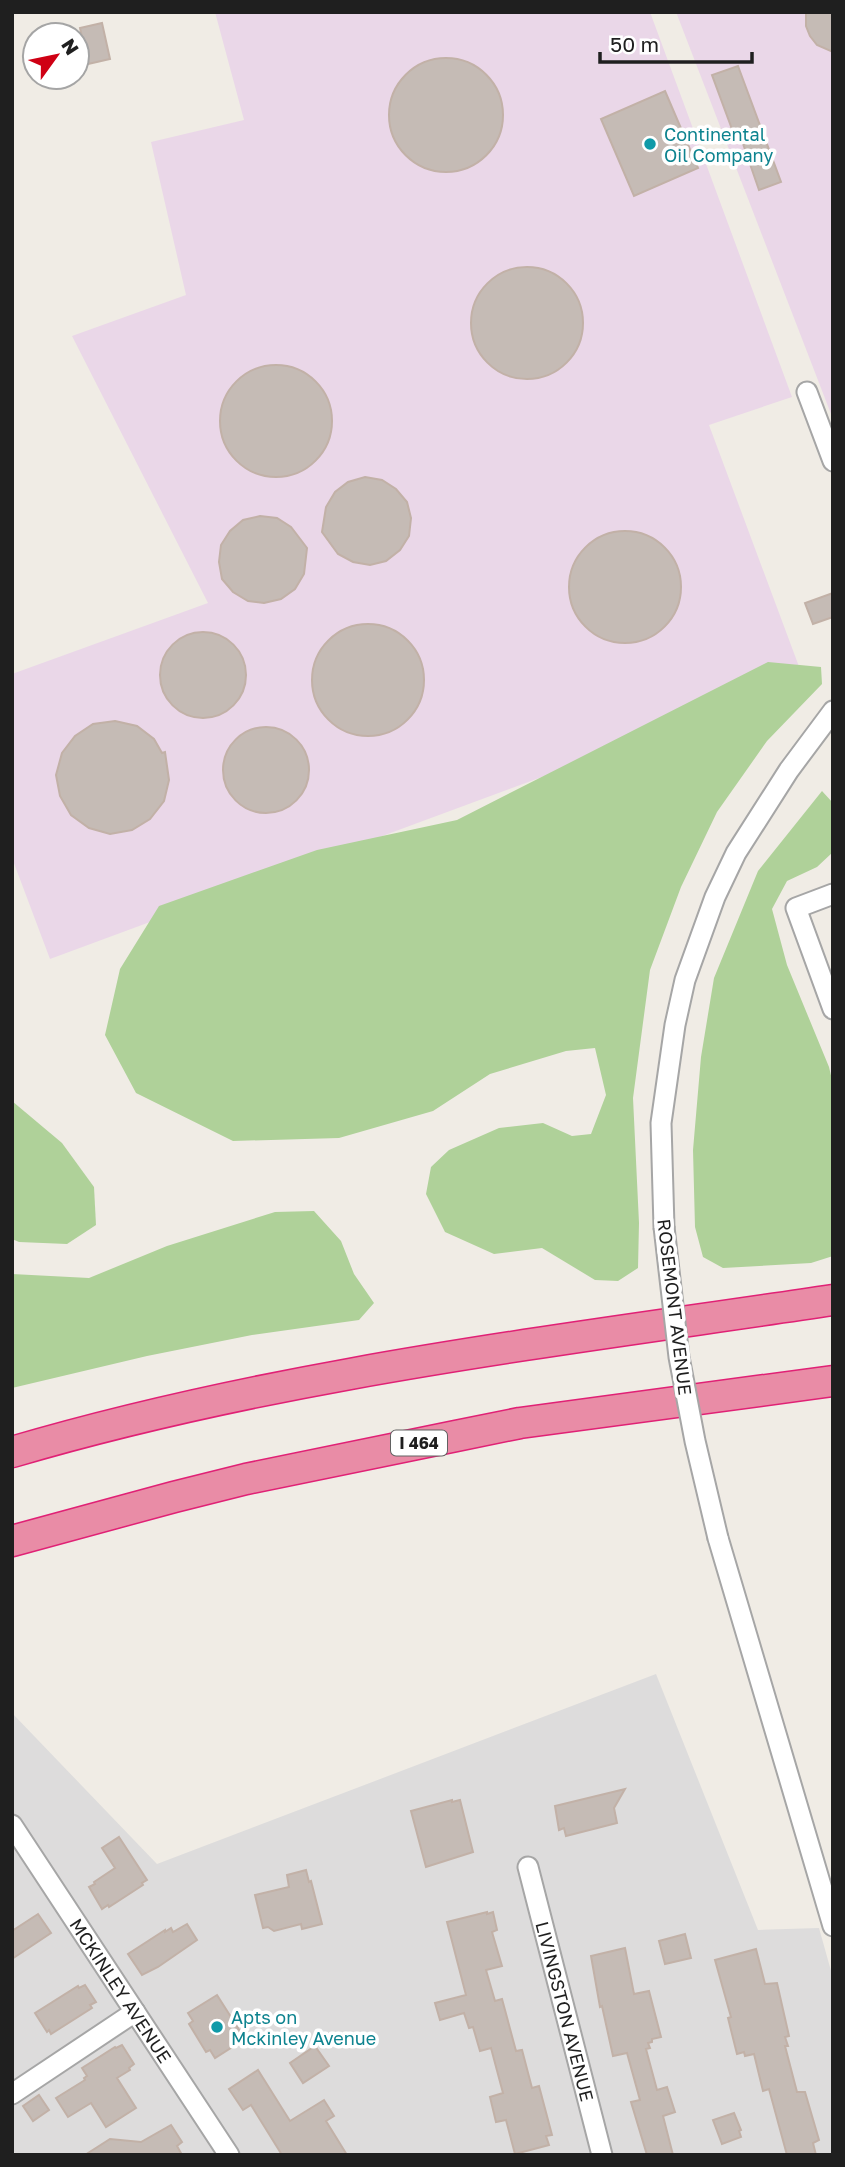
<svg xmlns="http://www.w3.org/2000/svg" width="845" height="2167" viewBox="0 0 845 2167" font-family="'Golos Text',sans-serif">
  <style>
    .residential { fill: #dddcdc }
    .industrial { fill: #ead7e8 }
    .forest { fill: #afd199 }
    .building { fill: #c5bbb5; stroke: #c2b1a7; stroke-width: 2 }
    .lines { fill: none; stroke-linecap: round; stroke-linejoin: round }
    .minor-casing { stroke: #a6a6a6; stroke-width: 23 }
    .highway-casing { stroke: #e02175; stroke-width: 33 }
    .minor { stroke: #fff; stroke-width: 19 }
    .highway { stroke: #e98ca6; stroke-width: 30 }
    .minor-bridge-casing { stroke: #a6a6a6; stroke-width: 23; stroke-linecap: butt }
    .minor-bridge { stroke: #fff; stroke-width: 19 }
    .culture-dot { fill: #0f9aa8; stroke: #fff; stroke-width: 2.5 }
    .labels { text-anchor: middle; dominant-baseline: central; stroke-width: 7; stroke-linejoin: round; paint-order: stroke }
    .shield { fill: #fff; stroke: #626262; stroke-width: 2 }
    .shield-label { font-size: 16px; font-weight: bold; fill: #1f1f1f }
    .culture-label { font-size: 18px; fill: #0d838f; stroke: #fff; text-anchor: start }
    .street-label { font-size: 18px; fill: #1f1f1f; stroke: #fff }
  </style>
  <rect width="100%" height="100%" fill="#f0ece5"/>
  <polygon class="residential" points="656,1674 758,1930 819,1928 833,1978 833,2155 12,2155 12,1713 157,1864"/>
  <g class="industrial">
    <polygon points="215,12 650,12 792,397 709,425 804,680 50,959 12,858 12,674 208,603 72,336 186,295 151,142 244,120"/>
    <polygon points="676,12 833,12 833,412 831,414"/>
  </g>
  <g class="forest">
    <polygon points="768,662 821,667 822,684 767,741 717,812 681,887 650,970 633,1098 639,1223 638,1268 618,1281 595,1280 542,1248 494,1254 445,1232 426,1194 431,1167 449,1150 499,1128 543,1123 572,1136 591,1134 606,1095 595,1048 566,1051 490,1074 433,1111 339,1138 233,1141 136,1093 105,1035 120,969 159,906 317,850 457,820"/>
    <polygon points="822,791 833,803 833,852 817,867 787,881 772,909 787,965 829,1067 833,1084 833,1256 811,1263 723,1268 703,1257 695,1227 693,1150 701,1057 714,978 758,871"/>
    <polygon points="12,1101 62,1143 94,1187 96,1225 67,1244 19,1242 12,1239"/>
    <polygon points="314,1211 341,1241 354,1274 374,1303 359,1320 252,1335 147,1356 12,1388 12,1274 89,1278 167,1246 275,1212"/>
  </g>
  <g class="building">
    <polygon points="806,12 833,12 833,52 817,45 810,36 806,26"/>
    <polygon points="102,23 110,59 88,64 80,28"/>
    <circle cx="446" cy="115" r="57"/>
    <polygon points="738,66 781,182 759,190 741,138 736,140 712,75"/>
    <polygon points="665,91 698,168 634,196 601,119"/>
    <circle cx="527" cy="323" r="56"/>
    <circle cx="276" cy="421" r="56"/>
    <polygon points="365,477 382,480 396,489 407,502 411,518 409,536 400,550 386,561 370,565 353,562 338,554 322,532 326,507 335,492 348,482"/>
    <polygon points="260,516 277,518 291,527 307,548 304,574 295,589 281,599 264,603 248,601 233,592 222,579 219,562 221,545 230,531 243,520"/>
    <circle cx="625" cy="587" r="56"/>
    <polygon points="833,593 833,617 813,624 805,603"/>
    <circle cx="368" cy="680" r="56"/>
    <circle cx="203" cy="675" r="43"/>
    <polygon points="115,721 137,726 154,739 162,753 165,752 169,780 164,801 150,819 132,830 110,834 89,828 71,815 60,796 56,775 62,753 75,736 93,724"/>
    <circle cx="266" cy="770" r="43"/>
    <polygon points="625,1789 614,1808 617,1823 566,1836 564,1828 559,1830 555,1806"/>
    <polygon points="452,1800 452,1802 460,1800 473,1852 426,1867 411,1811"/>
    <polygon points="119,1837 147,1880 142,1883 143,1885 109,1907 108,1905 102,1909 89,1887 95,1884 94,1882 115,1868 102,1848"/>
    <polygon points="306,1870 309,1882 311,1881 322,1924 302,1929 301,1924 274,1931 268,1927 263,1928 255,1895 289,1887 287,1875"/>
    <polygon points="487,1912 487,1914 493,1912 497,1930 492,1932 502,1966 486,1970 495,2001 502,1999 516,2051 522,2050 532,2088 539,2086 552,2135 546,2136 549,2145 515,2154 506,2120 496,2122 490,2097 503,2093 491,2048 480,2051 473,2027 469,2028 464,2013 440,2020 435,2003 466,1995 447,1922"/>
    <polygon points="38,1914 51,1933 12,1959 12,1931"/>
    <polygon points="187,1924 197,1940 158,1967 142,1975 128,1954 165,1930 165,1932 171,1928 173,1932"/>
    <polygon points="685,1934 691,1958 665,1964 659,1941"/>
    <polygon points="625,1948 634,1994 649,1991 661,2037 652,2039 652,2042 648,2043 650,2048 646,2049 657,2090 667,2087 675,2112 663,2116 673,2155 647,2155 631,2102 640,2100 627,2053 613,2056 602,2006 600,2007 591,1956"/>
    <polygon points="756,1949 765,1984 777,1983 789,2036 785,2037 788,2046 785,2046 797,2092 805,2092 819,2140 813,2143 816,2155 787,2155 769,2089 763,2091 754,2054 745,2056 744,2052 737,2054 728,2018 731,2017 715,1960"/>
    <polygon points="85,1985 96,2002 90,2005 92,2008 51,2034 49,2030 47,2032 35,2013 78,1986 79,1988"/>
    <polygon points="217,1995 245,2039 215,2058 210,2050 206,2052 189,2024 193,2021 188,2013"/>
    <polygon points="122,2045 134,2064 129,2068 130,2070 117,2078 136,2108 106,2127 91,2103 68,2117 56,2098 85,2080 84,2078 87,2076 82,2068 115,2047 116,2048"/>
    <polygon points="315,2046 329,2066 303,2083 290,2063"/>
    <polygon points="258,2070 290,2121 324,2100 334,2116 326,2121 347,2155 282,2155 251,2105 243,2110 229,2089"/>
    <polygon points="39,2095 49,2110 33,2121 23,2106"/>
    <polygon points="734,2113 741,2130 739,2131 741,2137 722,2144 713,2120"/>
    <polygon points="171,2125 182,2142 177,2146 182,2155 85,2155 110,2139 141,2142"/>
  </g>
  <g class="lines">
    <g class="minor-casing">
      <g id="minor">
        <polyline points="807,392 833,461"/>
        <polyline points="833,894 796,908 833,1009"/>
        <polyline points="664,1227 661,1123 675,1025 685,980 715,897 736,853 789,770 833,711"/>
        <polyline points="718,1538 833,1926"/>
        <path id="s1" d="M 12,1825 L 229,2155"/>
        <path id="s2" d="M 528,1867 L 602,2155"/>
        <polyline points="12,2094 135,2012"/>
      </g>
    </g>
    <g class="highway-casing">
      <g id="highway">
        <path d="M 12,1452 C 280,1373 558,1341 833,1300"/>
        <polyline points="12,1541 174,1497 246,1479 456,1436 520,1423 833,1381"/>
      </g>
    </g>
    <use href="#minor" class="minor"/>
    <use href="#highway" class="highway"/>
    <g class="minor-bridge-casing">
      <polyline id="minor-bridge" points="664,1227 679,1357 695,1441 718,1538"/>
    </g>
    <use href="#minor-bridge" class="minor-bridge"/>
  </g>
  <g class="culture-dot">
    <circle cx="650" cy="144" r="7"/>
    <circle cx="217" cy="2027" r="7"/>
  </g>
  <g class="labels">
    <rect class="shield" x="391" y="1430.5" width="56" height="25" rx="5"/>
    <g class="shield-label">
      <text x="419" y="1443">I 464</text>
    </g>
    <g class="culture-label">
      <text x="664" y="134">Continental<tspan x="664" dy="21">Oil Company</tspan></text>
      <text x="231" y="2017">Apts on<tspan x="231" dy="21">Mckinley Avenue</tspan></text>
    </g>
    <g class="street-label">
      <text transform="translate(675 1307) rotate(83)">ROSEMONT AVENUE</text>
      <text stroke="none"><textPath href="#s1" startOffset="198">MCKINLEY AVENUE</textPath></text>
      <text stroke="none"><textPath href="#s2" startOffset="149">LIVINGSTON AVENUE</textPath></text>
    </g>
  </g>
  <rect width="845" height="2167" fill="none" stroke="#1f1f1f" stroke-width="28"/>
  <g transform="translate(56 56) rotate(57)"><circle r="33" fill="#ffffff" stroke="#a5a5a5" stroke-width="2"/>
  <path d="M0-5L12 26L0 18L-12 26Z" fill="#cf0014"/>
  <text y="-10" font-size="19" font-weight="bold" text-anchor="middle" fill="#1f1f1f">N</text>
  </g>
  <path d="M600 52v10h152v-10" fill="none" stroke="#1f1f1f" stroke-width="3.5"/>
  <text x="610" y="52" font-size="21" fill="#1f1f1f" stroke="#ffffff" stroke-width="5" paint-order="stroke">50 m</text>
</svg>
